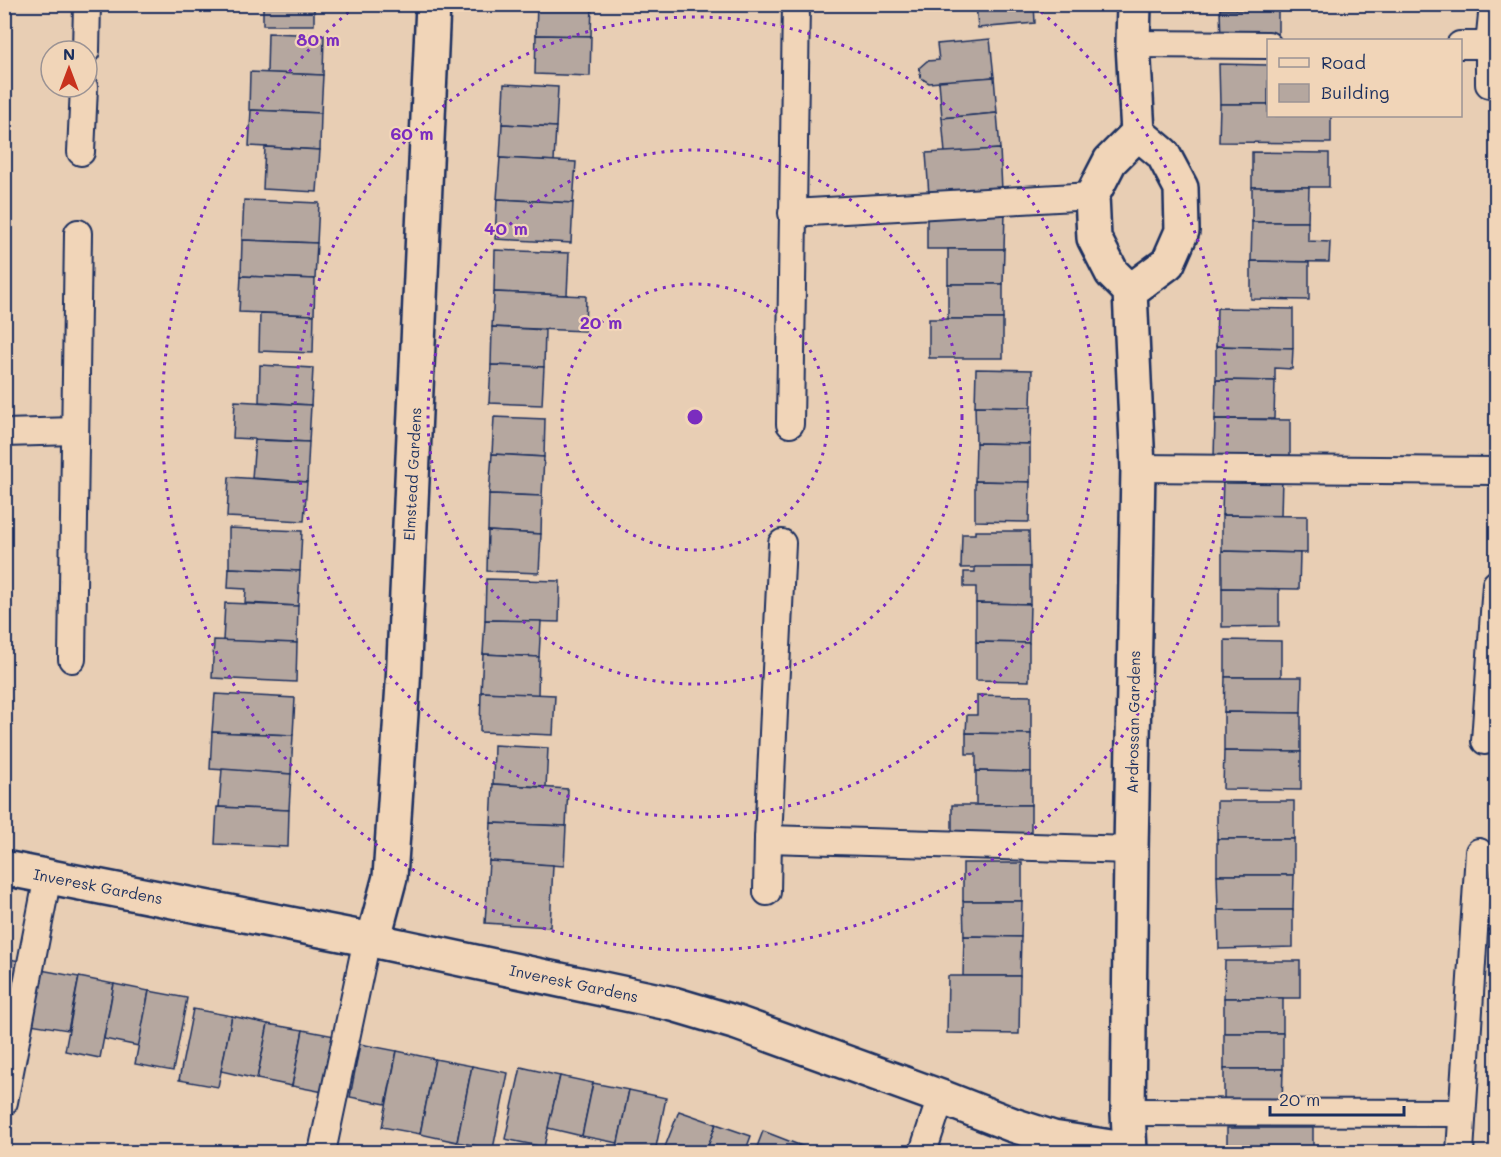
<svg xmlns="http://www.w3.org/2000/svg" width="1501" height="1157" viewBox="0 0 1501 1157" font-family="Mali,sans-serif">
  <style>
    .building { fill: #b5a79f; stroke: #1b2f5e; stroke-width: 1.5 }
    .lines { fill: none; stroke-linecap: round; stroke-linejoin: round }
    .lane-casing { stroke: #1b2f5e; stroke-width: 30 }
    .street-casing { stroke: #1b2f5e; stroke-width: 38 }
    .lane { stroke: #f1d5b8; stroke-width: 26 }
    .street { stroke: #f1d5b8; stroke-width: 33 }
    .ring { fill: none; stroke: #7b2cbf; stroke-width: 3; stroke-dasharray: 3 6 }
    .labels { text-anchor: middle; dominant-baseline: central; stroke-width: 4.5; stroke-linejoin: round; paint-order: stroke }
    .street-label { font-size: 15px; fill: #1b2f5e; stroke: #f1d5b8 }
    .centre { fill: #7b2cbf; stroke: #f1d5b8; stroke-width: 3 }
    .ring-label { font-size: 18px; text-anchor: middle; font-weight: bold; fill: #7b2cbf; stroke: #f1d5b8; stroke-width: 4.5; stroke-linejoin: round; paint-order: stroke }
  </style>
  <rect width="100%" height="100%" fill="#e8ceb4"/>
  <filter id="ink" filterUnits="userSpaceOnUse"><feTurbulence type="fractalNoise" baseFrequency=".0167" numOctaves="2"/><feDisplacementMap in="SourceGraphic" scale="12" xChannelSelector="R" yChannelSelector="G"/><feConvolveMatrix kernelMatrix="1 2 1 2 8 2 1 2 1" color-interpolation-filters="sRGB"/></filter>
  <g filter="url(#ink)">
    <g class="building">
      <rect x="263" y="4" width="51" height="21"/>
      <polygon points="537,4 592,4 591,36 536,35"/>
      <polygon points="976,4 1034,4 1035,23 978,28"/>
      <rect x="1220" y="4" width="96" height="6"/>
      <polygon points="1220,10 1278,10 1278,40 1221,41"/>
      <polygon points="268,33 324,35 323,75 267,73"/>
      <polygon points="536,35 591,36 590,76 535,74"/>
      <polygon points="990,39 994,77 929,83 921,78 919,68 927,61 939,60 937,44"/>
      <polygon points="1219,64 1268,65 1268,104 1220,104"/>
      <polygon points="250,72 323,75 321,113 249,110"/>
      <polygon points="994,77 997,113 942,118 939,81"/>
      <polygon points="504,84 558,87 556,127 502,124"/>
      <polygon points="1220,104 1268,104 1268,116 1331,116 1331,143 1219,142"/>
      <polygon points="251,110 321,113 320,150 249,146"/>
      <polygon points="997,113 1000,149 945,153 942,118"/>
      <polygon points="502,124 556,127 554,161 500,158"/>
      <polygon points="265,147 320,150 317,192 263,189"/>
      <polygon points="1000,149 1002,190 929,195 926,153"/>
      <polygon points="1252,152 1329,153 1329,187 1252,187"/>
      <polygon points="500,158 576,162 573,203 497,199"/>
      <polygon points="1252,187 1309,187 1308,222 1252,222"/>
      <polygon points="497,199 573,203 571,243 495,239"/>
      <polygon points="244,200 319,203 317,243 242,240"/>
      <polygon points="927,210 1005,211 1004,249 927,249"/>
      <polygon points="1252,222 1308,222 1308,241 1330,242 1329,262 1251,261"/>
      <polygon points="242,240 317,243 315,279 241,276"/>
      <polygon points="948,249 1004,249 1003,284 948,284"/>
      <polygon points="495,250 569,253 567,295 494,292"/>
      <polygon points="1251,261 1309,262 1309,300 1251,299"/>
      <polygon points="241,276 315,279 314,315 239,312"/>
      <rect x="948" y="284" width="55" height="35"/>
      <polygon points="494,292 586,296 585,331 492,327"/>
      <polygon points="1217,308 1293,309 1293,348 1216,346"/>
      <polygon points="260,313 314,315 313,353 259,351"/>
      <rect x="929" y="319" width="74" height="39"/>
      <polygon points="492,327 545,330 544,367 491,365"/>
      <polygon points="1216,346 1293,348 1292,369 1275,368 1275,381 1216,380"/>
      <polygon points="260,365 313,368 311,405 259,402"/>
      <polygon points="491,365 544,367 542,405 489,403"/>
      <polygon points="976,369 1032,370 1031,407 975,406"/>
      <polygon points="1216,380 1275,381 1274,419 1215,419"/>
      <polygon points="235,401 311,405 309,442 233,438"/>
      <polygon points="975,406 1031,407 1030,444 976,443"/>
      <polygon points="494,417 545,419 544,457 492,454"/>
      <polygon points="1215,419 1290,420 1290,459 1214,457"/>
      <polygon points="255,440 309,442 307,482 252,478"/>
      <polygon points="976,443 1030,444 1030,482 975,481"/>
      <polygon points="492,454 544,457 542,496 489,494"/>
      <polygon points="1223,476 1282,477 1281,516 1222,515"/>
      <polygon points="229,477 307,482 304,521 227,517"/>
      <polygon points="975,481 1030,482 1029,522 975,521"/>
      <polygon points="489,494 542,496 541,534 488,531"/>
      <polygon points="1222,515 1307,516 1307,553 1222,551"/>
      <polygon points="229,528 302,531 300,571 229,568"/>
      <polygon points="488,531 541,534 539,573 487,571"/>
      <polygon points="975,531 1029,531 1030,567 961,568 962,534 975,534"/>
      <polygon points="1222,551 1300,553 1299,589 1222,588"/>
      <polygon points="975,567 1030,567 1030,604 976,603 976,587 964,587 964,572 975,572"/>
      <polygon points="229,568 300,571 298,606 245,603 246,589 228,588"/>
      <polygon points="486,579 560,581 559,622 485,620"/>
      <polygon points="1222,588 1279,589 1279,626 1222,627"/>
      <polygon points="225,603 298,606 297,643 223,641"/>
      <polygon points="976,603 1030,604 1029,643 976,642"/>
      <polygon points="485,620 541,621 539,657 483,654"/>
      <polygon points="214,640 297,643 296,682 212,678"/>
      <polygon points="1225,640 1281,641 1281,677 1225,677"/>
      <polygon points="976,642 1029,643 1029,681 976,680"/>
      <polygon points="483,654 539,657 538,695 481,692"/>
      <polygon points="1225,677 1302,677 1301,713 1224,712"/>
      <polygon points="481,692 555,695 553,735 480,732"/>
      <polygon points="215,694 295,698 293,735 212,732"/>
      <polygon points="977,695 1031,696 1031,734 966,733 967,715 977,715"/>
      <polygon points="1224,712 1301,713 1301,752 1224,751"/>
      <polygon points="212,732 293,735 291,774 210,769"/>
      <polygon points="966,733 1031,734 1031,772 976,771 976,754 966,754"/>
      <polygon points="494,745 548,748 546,787 493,784"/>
      <polygon points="1224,751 1301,752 1301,790 1223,789"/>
      <polygon points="222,769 291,774 289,810 219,807"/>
      <polygon points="976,771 1031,772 1031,805 976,805"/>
      <polygon points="493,784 568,789 566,826 491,823"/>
      <rect x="1217" y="801" width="77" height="38"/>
      <polygon points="952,805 1031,805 1031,843 952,842"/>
      <polygon points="217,807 289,810 288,847 215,844"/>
      <polygon points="491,823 566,826 564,866 489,861"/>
      <rect x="1217" y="839" width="77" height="36"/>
      <polygon points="489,861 553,865 550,927 485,923"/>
      <rect x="963" y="863" width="59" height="38"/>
      <polygon points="1217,875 1294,875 1293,910 1218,910"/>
      <polygon points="963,901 1022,901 1021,937 964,936"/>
      <polygon points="1218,910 1293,910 1293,947 1219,949"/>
      <polygon points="964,936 1021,937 1020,976 963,976"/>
      <polygon points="4,958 20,961 4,1044"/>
      <polygon points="1225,961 1300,961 1300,998 1224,998"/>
      <polygon points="41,970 79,977 68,1030 30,1024"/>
      <polygon points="948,976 1020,976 1019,1034 947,1033"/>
      <polygon points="79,977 114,984 100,1058 65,1051"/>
      <polygon points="114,984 149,991 139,1046 104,1039"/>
      <polygon points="149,991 187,998 173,1071 135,1064"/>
      <rect x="1224" y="998" width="59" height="35"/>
      <polygon points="193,1009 232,1016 218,1087 179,1080"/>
      <polygon points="232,1016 268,1024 257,1079 221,1071"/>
      <polygon points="268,1024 303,1030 292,1086 257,1079"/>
      <polygon points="303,1030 340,1037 329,1093 292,1086"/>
      <rect x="1224" y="1033" width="59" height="36"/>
      <polygon points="360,1044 397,1051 386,1104 350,1097"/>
      <polygon points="397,1051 435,1059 420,1134 382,1127"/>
      <polygon points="435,1059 472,1066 457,1142 420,1134"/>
      <polygon points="472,1066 508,1073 493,1149 457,1142"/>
      <polygon points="521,1067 560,1076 544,1147 505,1139"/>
      <polygon points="1224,1069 1283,1069 1282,1105 1224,1104"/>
      <polygon points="560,1076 593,1083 582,1136 548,1128"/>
      <polygon points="593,1083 629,1090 618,1143 582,1136"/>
      <polygon points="629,1090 666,1098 655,1152 616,1152"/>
      <polygon points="679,1111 716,1124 706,1152 663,1152"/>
      <polygon points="716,1124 751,1136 745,1152 706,1152"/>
      <rect x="1227" y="1128" width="86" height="24"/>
      <polygon points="763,1131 799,1145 796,1152 755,1152"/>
      <polygon points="799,1145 822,1152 796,1152"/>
    </g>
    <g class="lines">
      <g class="lane-casing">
        <g id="lane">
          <polyline points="1133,44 1268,45"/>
          <polyline points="1460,45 1489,45"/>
          <polyline points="86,51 87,4"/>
          <polyline points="1489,84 1489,45 1493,4"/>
          <polyline points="81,152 84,87"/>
          <polyline points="792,213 1092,196"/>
          <polyline points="790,424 796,4"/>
          <polyline points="4,433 75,431"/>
          <polyline points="1138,468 1496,471"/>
          <polyline points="72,659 78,233"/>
          <polyline points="1485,741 1496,584"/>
          <polyline points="768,839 1131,850"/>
          <polyline points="767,892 768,839 782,543"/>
          <polyline points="4,1102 48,876"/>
          <polyline points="1128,1112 1462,1113"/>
          <polyline points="322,1152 367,939"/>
          <polyline points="923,1152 941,1097"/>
          <polyline points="1460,1152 1479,852"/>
        </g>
      </g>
      <g class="street-casing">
        <g id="street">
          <polyline points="1130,291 1168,263 1182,231 1181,188 1163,154 1138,133 1133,44 1134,4"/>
          <polyline points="4,868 367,939 673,1004 737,1023 941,1097 1013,1125 1053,1138 1130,1150"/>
          <polyline points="373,941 390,877 403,684 433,4"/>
          <polyline points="1130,1152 1128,1112 1131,850 1138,468 1130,291 1112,273 1094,238 1092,196 1110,161 1138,133"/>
        </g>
      </g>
      <use href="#lane" class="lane"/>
      <use href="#street" class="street"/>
    </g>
  </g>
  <g class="ring">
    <circle cx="695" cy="417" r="133"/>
    <circle cx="695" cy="417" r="267"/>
    <circle cx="695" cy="417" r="400"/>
    <path d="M1034 6A533 533 0 1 1 356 6"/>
  </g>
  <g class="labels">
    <g class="street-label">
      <text transform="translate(412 474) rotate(-87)">Elmstead Gardens</text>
      <text transform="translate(1133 722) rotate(-89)">Ardrossan Gardens</text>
      <text transform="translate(98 886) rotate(11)">Inveresk Gardens</text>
      <text transform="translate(574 983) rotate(12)">Inveresk Gardens</text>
    </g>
  </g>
  <circle cx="695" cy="417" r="9" class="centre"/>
  <g class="ring-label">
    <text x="318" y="46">80 m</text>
    <text x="412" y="140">60 m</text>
    <text x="506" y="235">40 m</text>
    <text x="601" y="329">20 m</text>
  </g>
  <rect width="1501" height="1157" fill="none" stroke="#f1d5b8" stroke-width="24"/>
  <rect x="12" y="12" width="1477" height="1133" fill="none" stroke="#1b2f5e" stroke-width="2" filter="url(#ink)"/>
  <rect x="1267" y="39" width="195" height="78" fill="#f1d5b8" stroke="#9b9394" stroke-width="1.5"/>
  <rect x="1279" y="58" width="30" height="9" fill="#f1d5b8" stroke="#9b9394" stroke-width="1.5"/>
  <text x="1321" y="69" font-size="18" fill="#1b2f5e">Road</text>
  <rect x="1279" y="84" width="30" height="18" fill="#b5a79f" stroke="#9b9394" stroke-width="1.5"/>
  <text x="1321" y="99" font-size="18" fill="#1b2f5e">Building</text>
  <g transform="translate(69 69)"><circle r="28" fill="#f1d5b8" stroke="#9b9394" stroke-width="1.5"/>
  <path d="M0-4.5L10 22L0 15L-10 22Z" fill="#c8321e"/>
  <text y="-9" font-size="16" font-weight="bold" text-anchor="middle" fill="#1b2f5e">N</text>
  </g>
  <path d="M1270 1106v9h134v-9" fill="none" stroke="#1b2f5e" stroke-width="3"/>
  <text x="1279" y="1106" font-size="18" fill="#1b2f5e" stroke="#f1d5b8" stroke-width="4.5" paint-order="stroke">20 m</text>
</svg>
